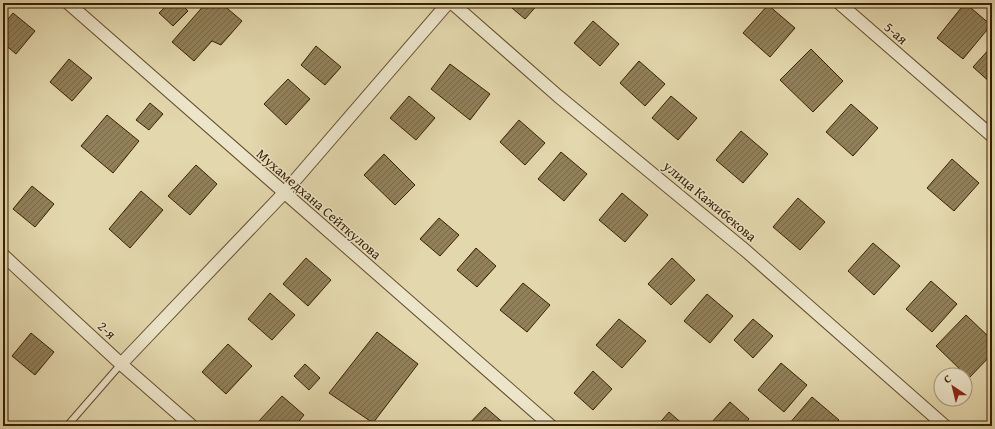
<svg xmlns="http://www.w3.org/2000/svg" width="995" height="429" viewBox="0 0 995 429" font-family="'Gentium Book Plus',serif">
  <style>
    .building { fill: url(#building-hatch); stroke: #392100 }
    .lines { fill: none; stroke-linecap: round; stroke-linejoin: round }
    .service-casing { stroke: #644e2b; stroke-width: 8 }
    .minor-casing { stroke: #644e2b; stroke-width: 14 }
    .service { stroke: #ede5ca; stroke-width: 6 }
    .minor { stroke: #ede5ca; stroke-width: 12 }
    .labels { text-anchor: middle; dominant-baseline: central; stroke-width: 3; stroke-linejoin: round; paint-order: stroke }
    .street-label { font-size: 14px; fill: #392100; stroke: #ede5ca }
  </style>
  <defs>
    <pattern id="building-hatch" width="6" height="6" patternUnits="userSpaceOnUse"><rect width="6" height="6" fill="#91805a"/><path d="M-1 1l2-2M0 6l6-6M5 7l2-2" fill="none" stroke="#776848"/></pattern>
  </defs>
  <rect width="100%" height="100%" fill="#e3d7ad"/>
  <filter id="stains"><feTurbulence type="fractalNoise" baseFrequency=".005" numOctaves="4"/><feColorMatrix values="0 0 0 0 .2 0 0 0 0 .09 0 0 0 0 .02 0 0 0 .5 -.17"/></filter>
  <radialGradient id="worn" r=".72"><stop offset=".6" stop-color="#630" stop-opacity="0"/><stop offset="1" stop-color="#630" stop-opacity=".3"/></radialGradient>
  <g class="building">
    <polygon points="169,3 180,3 188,11 173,26 159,13"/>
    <polygon points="206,3 221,3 242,21 221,45 212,41 194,61 172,42"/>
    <polygon points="506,3 539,3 525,19"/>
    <polygon points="965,3 991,25 963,59 937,38"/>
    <polygon points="768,5 795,28 770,57 743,33"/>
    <polygon points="13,13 35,31 16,54 3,43 3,25"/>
    <polygon points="593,21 619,44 600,66 574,43"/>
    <polygon points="316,46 341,67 325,85 301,65"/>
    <polygon points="992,46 992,84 973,67"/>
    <polygon points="811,49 843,81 813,112 780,80"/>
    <polygon points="69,59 92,78 72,101 50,82"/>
    <polygon points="639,61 665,84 645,106 620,83"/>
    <polygon points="450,64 490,94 470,120 431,89"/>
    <polygon points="288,79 310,99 286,125 264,104"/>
    <polygon points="409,96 435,118 416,140 390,118"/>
    <polygon points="671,96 697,118 678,140 652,118"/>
    <polygon points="150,103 163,114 149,130 136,120"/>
    <polygon points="851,104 878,128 853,156 826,132"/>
    <polygon points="107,115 139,141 113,173 81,146"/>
    <polygon points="519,120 545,143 525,165 500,142"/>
    <polygon points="741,131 768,154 743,183 716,160"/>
    <polygon points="561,152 587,174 564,201 538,179"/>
    <polygon points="384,154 415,185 395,205 364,175"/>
    <polygon points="952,159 979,183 954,211 927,188"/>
    <polygon points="196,165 217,184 190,215 168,196"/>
    <polygon points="32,186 54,204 35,227 13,209"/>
    <polygon points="141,191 163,210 130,248 109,229"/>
    <polygon points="622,193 648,215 625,242 599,220"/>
    <polygon points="798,198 825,222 800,250 773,227"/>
    <polygon points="439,218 459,235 440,256 420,239"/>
    <polygon points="873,243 900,266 874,295 848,271"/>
    <polygon points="476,248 496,266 477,287 457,270"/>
    <polygon points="306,258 331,280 308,306 283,284"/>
    <polygon points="672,258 695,280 671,305 648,284"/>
    <polygon points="931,281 957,304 932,332 906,309"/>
    <polygon points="523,283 550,305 527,332 500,310"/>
    <polygon points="270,293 295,315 272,340 248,319"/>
    <polygon points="707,294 733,316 710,343 684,321"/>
    <polygon points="966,315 992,340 992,354 969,378 936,346"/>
    <polygon points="619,319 646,341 622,368 596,345"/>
    <polygon points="753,319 773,336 753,358 734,340"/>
    <polygon points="377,332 418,364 373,423 329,393"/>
    <polygon points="31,333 54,352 35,375 12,356"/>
    <polygon points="228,344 252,366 226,394 202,372"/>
    <polygon points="781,363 807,385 784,412 758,390"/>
    <polygon points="305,364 320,378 309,390 294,376"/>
    <polygon points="593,371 612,389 593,410 574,393"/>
    <polygon points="282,396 304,415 295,426 264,426 259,421"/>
    <polygon points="812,397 839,420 833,426 792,426 789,424"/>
    <polygon points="730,402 749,419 743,426 714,426 711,423"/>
    <polygon points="485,407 507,426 467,426"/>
    <polygon points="669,412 685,426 657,426"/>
  </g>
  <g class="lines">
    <g class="service-casing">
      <polyline id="service" points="67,426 121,364"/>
    </g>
    <g class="minor-casing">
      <g id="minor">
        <polyline points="68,3 551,426"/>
        <polyline points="452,3 558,96 746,251 945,426"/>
        <polyline points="839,3 992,136"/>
        <polyline points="3,255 121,364 192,426"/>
        <polyline points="121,364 284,193 448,3"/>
      </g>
    </g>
    <use href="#service" class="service"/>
    <use href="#minor" class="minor"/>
  </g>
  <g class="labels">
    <g class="street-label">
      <text transform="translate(896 33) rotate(41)">5-ая</text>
      <text transform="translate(710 201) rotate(40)">улица Кажибекова</text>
      <text transform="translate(319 204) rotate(41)">Мухамедхана Сейткулова</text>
      <text transform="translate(107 330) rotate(43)">2-я</text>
    </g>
  </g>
  <rect width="995" height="429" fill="none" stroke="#e3d7ad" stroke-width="16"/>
  <rect x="4" y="4" width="987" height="421" fill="none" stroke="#392100" stroke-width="2"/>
  <rect x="8" y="8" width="979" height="413" fill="none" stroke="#392100"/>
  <g transform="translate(953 387) rotate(325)"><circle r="19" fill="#ede5ca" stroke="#a59779"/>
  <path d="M0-3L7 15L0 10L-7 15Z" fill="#8f2418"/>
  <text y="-6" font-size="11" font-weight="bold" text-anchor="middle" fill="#392100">С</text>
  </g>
  <rect width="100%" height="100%" filter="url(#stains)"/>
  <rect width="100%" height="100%" fill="url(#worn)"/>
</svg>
